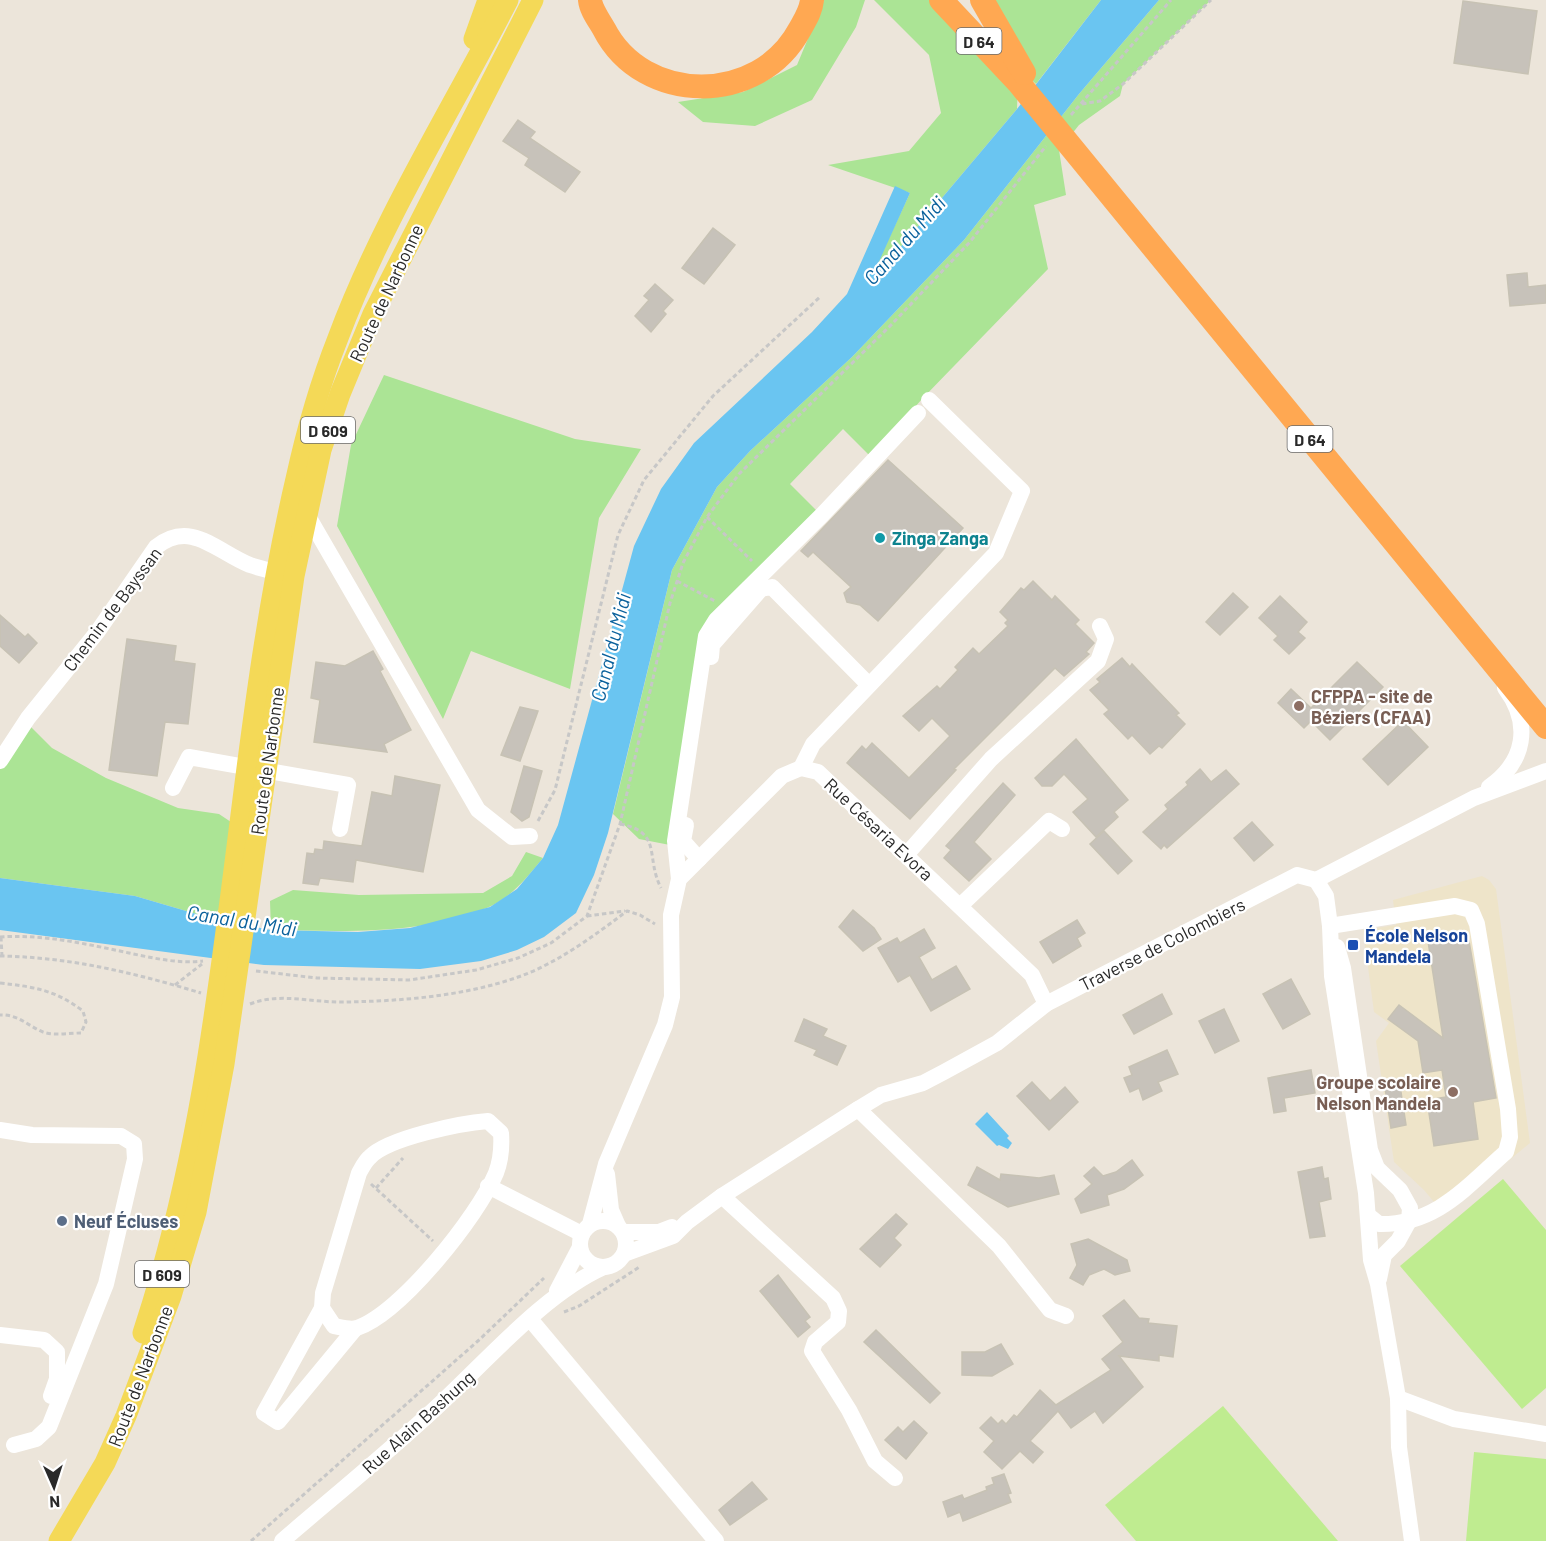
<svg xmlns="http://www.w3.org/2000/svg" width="1546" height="1541" viewBox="0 0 1546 1541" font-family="Barlow,sans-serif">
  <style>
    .education { fill: #eee4c9 }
    .green { fill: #abe495 }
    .pitch { fill: #bfec90 }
    .water { fill: #6ac5f1 }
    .building { fill: #c7c2ba; stroke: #c7c2b4; stroke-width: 1.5 }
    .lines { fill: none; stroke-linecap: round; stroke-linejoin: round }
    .path { stroke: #c7c7c7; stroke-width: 3; stroke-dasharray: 4.5 3; stroke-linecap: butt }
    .minor { stroke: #fff; stroke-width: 16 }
    .major { stroke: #f4d957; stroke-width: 21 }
    .highway { stroke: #ffa852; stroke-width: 24 }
    .culture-dot { fill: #0f9aa8; stroke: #fff; stroke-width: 2 }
    .education-dot { fill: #8d6e63; stroke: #fff; stroke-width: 2 }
    .transit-dot { fill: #1a4fb4; stroke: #fff; stroke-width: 2 }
    .service-dot { fill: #5c6f8a; stroke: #fff; stroke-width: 2 }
    .labels { text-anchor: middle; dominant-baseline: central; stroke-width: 4.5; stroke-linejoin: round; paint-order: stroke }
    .shield { fill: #fff; stroke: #696969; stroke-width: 1.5 }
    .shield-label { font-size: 16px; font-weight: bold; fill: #292929 }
    .street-label { font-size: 18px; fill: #292929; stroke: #fff }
    .culture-label { font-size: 18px; font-weight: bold; fill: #0d838f; stroke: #fff; text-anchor: start }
    .education-label { font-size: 18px; font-weight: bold; fill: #785e54; stroke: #fff; text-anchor: start }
    .transit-label { font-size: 18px; font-weight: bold; fill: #164399; stroke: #fff; text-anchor: start }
    .service-label { font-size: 18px; font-weight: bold; fill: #4e5e75; stroke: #fff; text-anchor: start }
    .water-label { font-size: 20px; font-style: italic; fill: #0a619c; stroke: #fff }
  </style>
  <rect width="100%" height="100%" fill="#ece5da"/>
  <polygon class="education" points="1482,876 1489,880 1496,889 1530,1143 1444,1214 1424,1190 1394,1162 1376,1041 1389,1023 1374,1012 1363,930 1396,925 1393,900"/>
  <g class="green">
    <polygon points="824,0 865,0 856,27 812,100 755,126 703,122 678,102 743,92 797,65"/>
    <polygon points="874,0 936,0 1018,82 1017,109 882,269 876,266 910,193 828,165 909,151 941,113 929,55"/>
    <polygon points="982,0 1101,0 1036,84 1024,73"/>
    <polygon points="1159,0 1211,0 1123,84 1120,96 1079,125 1059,150 1066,195 1034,205 1048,269 922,399 871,457 843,429 790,484 818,512 703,626 670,845 639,839 613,814 672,570 717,487 750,451 852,357 964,240 1079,94"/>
    <polygon points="384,375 575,439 641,449 599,518 570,689 471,651 443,719 337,526 351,445"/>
    <polygon points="25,721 52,748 106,778 178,808 219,814 240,828 230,899 210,918 135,896 0,878 0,763"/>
    <path d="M 526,852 L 543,858 C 528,876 512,897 489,907 C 422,936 342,931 271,930 L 270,901 L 293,890 L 359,895 L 483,893 L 512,876 Z"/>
  </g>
  <g class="pitch">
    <polygon points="1503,1179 1546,1230 1546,1388 1522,1409 1400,1266"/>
    <polygon points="1223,1406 1338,1541 1136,1541 1105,1505"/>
    <polygon points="1474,1452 1546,1459 1546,1541 1466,1541"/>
  </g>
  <g class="water">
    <polygon points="1101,0 1159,0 1079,94 964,240 852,357 750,451 717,487 672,570 608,833 594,875 576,913 544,937 517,950 481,961 420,969 264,965 0,930 0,878 135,896 210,918 271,930 358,932 410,928 490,907 517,889 543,858 558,825 634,546 661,489 694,443 812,332 847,294 895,186 910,193 877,266 882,269 1017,109"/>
    <polygon points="987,1112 1009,1136 1007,1138 1012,1143 1008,1149 999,1145 997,1146 975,1124"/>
  </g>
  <g class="building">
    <polygon points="1463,1 1537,11 1528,74 1454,63"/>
    <polygon points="518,120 535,132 530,138 580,172 565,192 525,165 529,158 503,141"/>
    <polygon points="713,228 735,245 704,284 682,268"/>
    <polygon points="1527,273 1528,287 1546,285 1546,303 1510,306 1507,275"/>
    <polygon points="655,284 673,300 663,311 666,314 651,332 635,316 649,300 644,296"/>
    <polygon points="888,460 963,528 878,621 860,605 847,602 844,593 851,587 813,552 808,557 801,551"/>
    <polygon points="1033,581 1052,600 1055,596 1079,620 1075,624 1094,643 1086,652 1089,654 1064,676 1055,668 954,769 956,770 910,819 847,763 862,746 866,750 872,743 909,778 950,736 932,718 919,731 903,716 937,686 940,689 958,670 955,667 973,648 979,654 1008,626 1005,623 1008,620 1000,612 1021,588 1024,590"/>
    <polygon points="1233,593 1248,607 1220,635 1206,622"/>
    <polygon points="1280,596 1307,622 1298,632 1305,638 1289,654 1274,640 1278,636 1259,618"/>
    <polygon points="0,615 25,637 28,634 37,643 19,663 0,646"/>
    <polygon points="127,639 176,646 174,661 195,664 188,724 165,722 157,776 109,770"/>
    <polygon points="373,651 383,669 380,671 411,730 384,744 387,752 314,742 320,700 311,698 316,662 345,666"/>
    <polygon points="1122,658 1130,667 1132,664 1154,687 1179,713 1176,715 1185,724 1162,748 1159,746 1150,754 1132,735 1128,739 1104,714 1109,710 1090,690 1100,682 1097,679"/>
    <polygon points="1357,662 1383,687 1330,740 1311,721 1304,728 1278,703 1291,689 1311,708"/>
    <polygon points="520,707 538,711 520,761 501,755"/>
    <polygon points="1403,721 1428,747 1388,785 1363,759"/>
    <polygon points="1076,739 1128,800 1114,812 1118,817 1096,837 1073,812 1088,799 1064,774 1052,786 1042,786 1035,778"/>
    <polygon points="524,766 542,771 529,817 522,821 511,812"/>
    <polygon points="1200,769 1211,782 1226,770 1239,784 1167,848 1164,845 1161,849 1143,832 1168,809 1165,805 1188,785 1186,782"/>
    <polygon points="395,776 440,785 423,872 356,860 353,882 320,878 318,885 303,883 307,853 314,854 315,849 323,850 324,841 362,846 372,792 392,796"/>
    <polygon points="1003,783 1015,795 974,842 991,859 969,881 944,858 951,850 946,846"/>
    <polygon points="1252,822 1273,845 1254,861 1234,838"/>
    <polygon points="1104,831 1132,861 1118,874 1090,844"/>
    <polygon points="853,910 874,928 881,939 863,951 839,927"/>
    <polygon points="1077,920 1085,933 1077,938 1081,946 1053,963 1040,942"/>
    <polygon points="924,929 935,948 919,957 932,980 956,966 970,989 931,1011 910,975 898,982 878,948 897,938 900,943"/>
    <polygon points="1452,937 1453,943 1469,941 1496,1098 1473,1102 1478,1139 1434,1146 1427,1100 1446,1097 1442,1070 1423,1073 1418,1041 1388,1019 1399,1005 1443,1038 1428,941"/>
    <polygon points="1291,979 1310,1014 1283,1029 1263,994"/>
    <polygon points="1162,994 1172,1014 1134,1034 1123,1015"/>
    <polygon points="1224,1009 1239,1041 1215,1053 1199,1021"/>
    <polygon points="804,1019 827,1029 823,1036 846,1046 837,1065 814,1055 817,1050 795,1041"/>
    <polygon points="1167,1050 1178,1074 1158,1082 1162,1091 1143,1100 1139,1088 1130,1092 1124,1078 1132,1075 1129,1067"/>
    <polygon points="1311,1070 1315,1093 1284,1098 1286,1111 1274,1113 1268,1078"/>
    <polygon points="1399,1079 1406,1125 1391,1128 1384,1081"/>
    <polygon points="1032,1082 1050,1101 1065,1087 1078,1102 1049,1130 1017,1096"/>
    <polygon points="1132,1160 1143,1175 1124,1189 1107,1195 1109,1205 1081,1213 1075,1199 1092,1184 1084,1176 1094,1167 1103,1176 1116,1172"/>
    <polygon points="977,1167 1000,1180 1001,1174 1039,1178 1054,1175 1059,1194 1008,1207 968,1185"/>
    <polygon points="1322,1167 1324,1179 1328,1178 1331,1199 1319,1202 1325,1236 1310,1238 1298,1172"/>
    <polygon points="896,1214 907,1224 894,1238 901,1245 880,1267 860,1249"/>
    <polygon points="1088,1239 1127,1260 1130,1271 1115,1275 1104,1269 1089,1275 1083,1285 1070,1278 1077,1265 1071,1244"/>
    <polygon points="778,1275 810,1317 805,1321 810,1327 798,1337 760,1291"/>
    <polygon points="1124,1300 1139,1318 1149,1319 1148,1323 1177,1326 1173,1357 1159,1355 1159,1361 1119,1356 1143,1387 1103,1423 1095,1411 1071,1428 1058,1411 1030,1441 1043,1452 1033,1463 1020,1451 1002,1469 984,1452 994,1441 980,1428 991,1417 998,1424 1002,1420 1006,1424 1014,1415 1017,1417 1040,1390 1056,1405 1111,1370 1102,1359 1123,1342 1103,1316"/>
    <polygon points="876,1330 940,1393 930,1403 864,1342"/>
    <polygon points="1001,1344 1013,1364 992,1376 962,1375 962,1352 985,1352"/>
    <polygon points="914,1421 927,1433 906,1459 885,1440 898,1427 903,1432"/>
    <polygon points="1004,1474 1011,1493 1008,1494 1011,1502 963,1521 960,1512 948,1517 943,1502 962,1495 964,1499 987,1490 986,1487 994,1484 992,1478"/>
    <polygon points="752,1482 767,1499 730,1525 719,1510"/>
  </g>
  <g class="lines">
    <g class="path">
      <polyline points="1082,104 1100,101 1123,84 1211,0"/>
      <polyline points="1071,115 1171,0"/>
      <polyline points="707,517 752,561"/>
      <polyline points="677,581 715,601"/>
      <polyline points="538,821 555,790 618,535 644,480 713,396 820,297"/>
      <path d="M 620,824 C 663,832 645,857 661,888"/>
      <polyline points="587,916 625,911"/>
      <path d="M 0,937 C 43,934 87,944 129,953 C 153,958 178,964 203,961"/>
      <polyline points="1,937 2,956"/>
      <path d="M 0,956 C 69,957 135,973 201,993"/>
      <polyline points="256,971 317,978 409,980 476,970 518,958 551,943 587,916 620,824 670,603 683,563 707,517 739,474 890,326 969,243 1046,146"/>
      <path d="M 0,983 C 35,987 55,990 83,1011 L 86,1022 L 81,1033 C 70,1033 54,1036 43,1032 C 28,1026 18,1014 0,1015"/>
      <polyline points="175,985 202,964"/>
      <path d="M 250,1004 C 280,992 313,1003 345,1002 C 403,1001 466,996 521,976 C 559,962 595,935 627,911 L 640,915 L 655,924"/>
      <polyline points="371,1184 433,1241"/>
      <polyline points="376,1188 403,1158"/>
      <polyline points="564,1312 579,1306 641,1266"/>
      <polyline points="251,1541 479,1340 544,1278"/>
    </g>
    <g class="minor">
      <polyline points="305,511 478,810 512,837 530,836"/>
      <polyline points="711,657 712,645 761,589 772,587 868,684"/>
      <path d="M 0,761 L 28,718 L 98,631 L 156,547 C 191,519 217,552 250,565 C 262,569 275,572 287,574"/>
      <polyline points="801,768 813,744 996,553 1022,491 929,400"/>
      <path d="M 1489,787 C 1525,762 1532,724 1505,688"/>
      <polyline points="173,788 189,757 348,785 340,829"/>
      <polyline points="686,825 683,841 699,859"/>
      <polyline points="906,855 991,759 1098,661 1106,639 1100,626"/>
      <polyline points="679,879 675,841 706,636 716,620 822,515 918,413"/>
      <polyline points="1316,880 1326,896 1330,926 1332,976 1366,1193 1371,1260 1378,1284 1398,1398 1399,1447 1412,1541"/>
      <polyline points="961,905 1049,821 1062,829"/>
      <path d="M 1330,926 L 1455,906 L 1471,910 L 1477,924 L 1508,1109 L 1510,1137 L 1506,1152 C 1466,1187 1436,1225 1379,1224 L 1369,1216"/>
      <polyline points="1337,947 1343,968 1370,1150 1377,1168 1400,1190 1410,1208 1409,1221 1398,1241 1384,1255 1379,1279"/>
      <polyline points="858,1109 999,1246 1050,1310 1066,1316"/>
      <path d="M 488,1121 L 501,1133 C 502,1147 501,1160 496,1173 C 478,1216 401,1313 357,1328 C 350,1330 340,1327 334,1326 L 322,1308 L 323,1293 L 359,1173 C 362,1168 365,1161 370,1157 C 388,1138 461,1123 488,1121 Z"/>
      <polyline points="0,1130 32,1135 121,1136 134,1144 135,1159 106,1284 49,1427 36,1439 14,1445"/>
      <polyline points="607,1174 611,1210 618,1226"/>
      <polyline points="488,1186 582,1234"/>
      <polyline points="722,1196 833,1298 839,1311 838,1322 815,1342 812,1351 849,1410 875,1461 895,1478"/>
      <circle cx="603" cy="1244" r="23"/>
      <polyline points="590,1224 606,1164 665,1025 672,997 671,915 679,879 782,776 801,768 818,772 1032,975 1046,1004"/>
      <polyline points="623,1232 659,1232 672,1227"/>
      <polyline points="624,1254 673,1236 687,1222 722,1196 858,1109 881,1095 923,1083 944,1072 997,1043 1046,1004 1297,875 1316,880 1474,798 1546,771"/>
      <polyline points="557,1291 580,1247"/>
      <polyline points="322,1308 264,1413 278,1422 355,1329"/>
      <polyline points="530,1319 716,1541"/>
      <polyline points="0,1335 44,1340 57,1352 57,1379 51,1396"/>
      <polyline points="1398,1398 1454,1419 1546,1434"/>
      <path d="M 282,1541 C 331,1499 380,1459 427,1416 C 480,1369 541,1295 604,1267"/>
    </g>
    <g class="major">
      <polyline points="474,39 488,0"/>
      <path d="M 143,1333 C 235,1056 230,761 296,479 C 306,433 321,381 338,338 C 382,220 451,111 508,0"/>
      <polyline points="59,1541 105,1463 126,1416 171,1296 196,1212 224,1064 294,576 321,450 340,394 373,314 533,0"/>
    </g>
    <g class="highway">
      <path d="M 590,0 C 591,10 599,20 604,29 C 643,105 759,106 800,29 C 805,20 811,11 812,0"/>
      <polyline points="941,0 1018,82 1546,727"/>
      <polyline points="982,0 1024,73"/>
    </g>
  </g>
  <circle class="culture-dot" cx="880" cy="538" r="6"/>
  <g class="education-dot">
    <circle cx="1299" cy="706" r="6"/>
    <circle cx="1453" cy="1092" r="6"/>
  </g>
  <rect class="transit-dot" x="1347" y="939" width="12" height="12" rx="3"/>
  <circle class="service-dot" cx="62" cy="1221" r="6"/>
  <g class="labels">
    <g class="shield">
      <rect x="956.5" y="28" width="45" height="26" rx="4.5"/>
      <rect x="301" y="417" width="54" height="26" rx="4.5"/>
      <rect x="1287.5" y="426" width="45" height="26" rx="4.5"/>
      <rect x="135" y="1261" width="54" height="26" rx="4.5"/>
    </g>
    <g class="shield-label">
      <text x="979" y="41">D 64</text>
      <text x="328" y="430">D 609</text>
      <text x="1310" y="439">D 64</text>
      <text x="162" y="1274">D 609</text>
    </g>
    <g class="street-label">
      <text transform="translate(386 293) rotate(-65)">Route de Narbonne</text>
      <text transform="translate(112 609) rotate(-53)">Chemin de Bayssan</text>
      <text transform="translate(267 761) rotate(-82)">Route de Narbonne</text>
      <text transform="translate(879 829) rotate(43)">Rue Césaria Evora</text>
      <text transform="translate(1162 944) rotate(-27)">Traverse de Colombiers</text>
      <text transform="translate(140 1376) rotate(-69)">Route de Narbonne</text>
      <text transform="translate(418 1422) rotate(-42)">Rue Alain Bashung</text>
    </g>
    <g class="culture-label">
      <text x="892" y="538">Zinga Zanga</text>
    </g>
    <g class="education-label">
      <text x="1311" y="696">CFPPA - site de<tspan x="1311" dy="21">Béziers (CFAA)</tspan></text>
      <text x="1441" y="1082" text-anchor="end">Groupe scolaire<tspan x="1441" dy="21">Nelson Mandela</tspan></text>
    </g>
    <g class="transit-label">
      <text x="1365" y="935">École Nelson<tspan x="1365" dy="21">Mandela</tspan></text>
    </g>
    <g class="service-label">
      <text x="74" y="1221">Neuf Écluses</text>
    </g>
    <g class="water-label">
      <text transform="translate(904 240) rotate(-48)">Canal du Midi</text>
      <text transform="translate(610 647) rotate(-76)">Canal du Midi</text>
      <text transform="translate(242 920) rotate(9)">Canal du Midi</text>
    </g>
  </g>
  <g transform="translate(54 1487) rotate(177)" stroke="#ffffff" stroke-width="4.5" paint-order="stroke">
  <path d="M0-4.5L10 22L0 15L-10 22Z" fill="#292929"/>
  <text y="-9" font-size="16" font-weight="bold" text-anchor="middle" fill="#292929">N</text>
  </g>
</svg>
